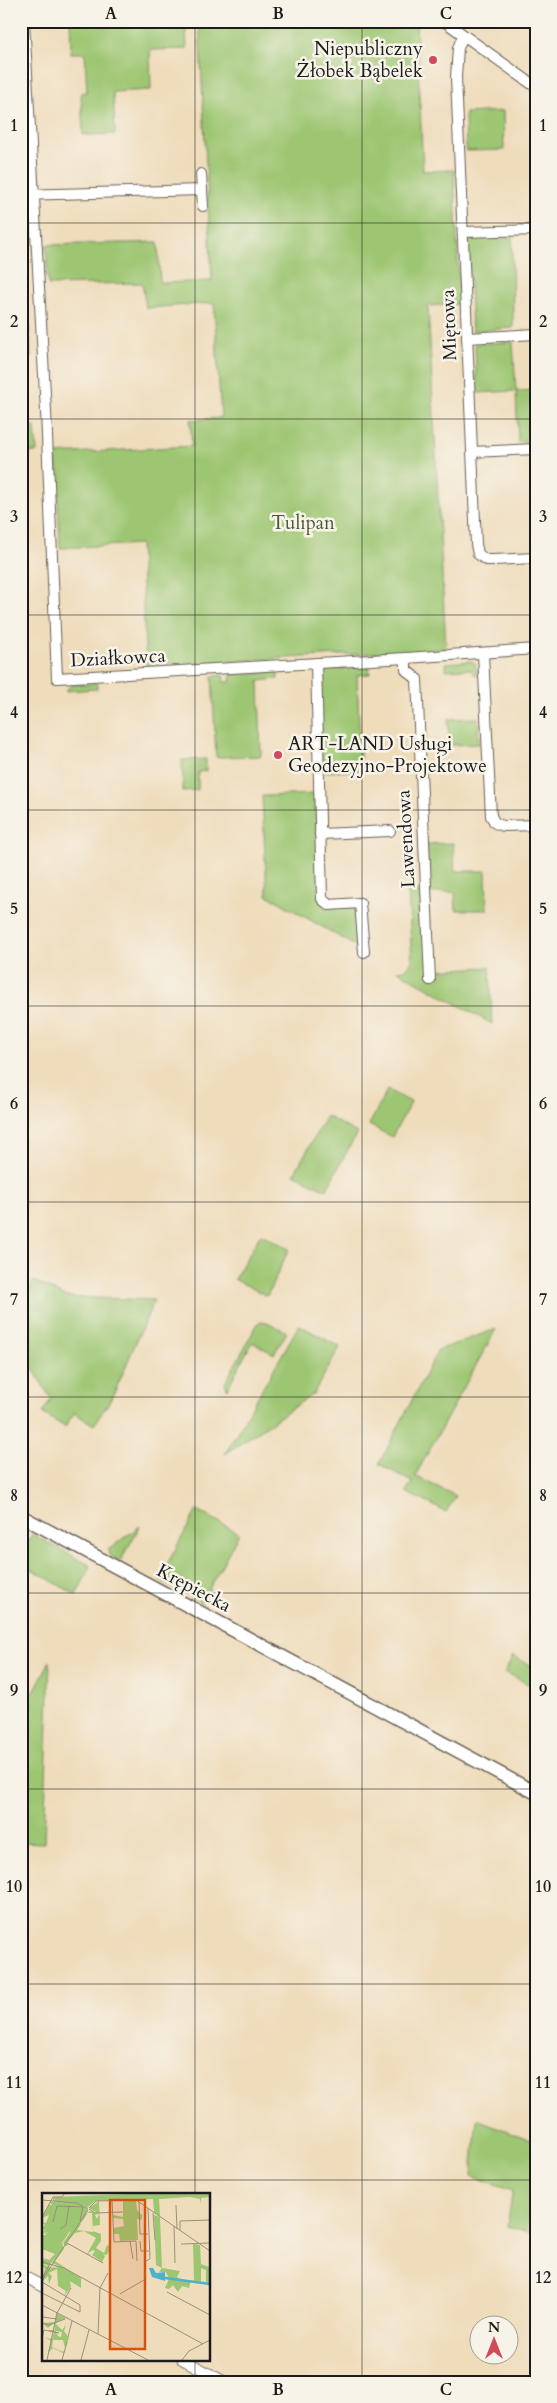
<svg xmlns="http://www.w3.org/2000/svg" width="557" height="2403" viewBox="0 0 557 2403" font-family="Cardo,serif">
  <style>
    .green { fill: #9dc672; stroke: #5c7147 }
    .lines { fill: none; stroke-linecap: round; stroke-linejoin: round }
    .minor-casing { stroke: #665f54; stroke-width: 12 }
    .tertiary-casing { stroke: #665f54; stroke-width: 15 }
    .minor { stroke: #fff; stroke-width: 10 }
    .tertiary { stroke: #fff; stroke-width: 12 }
    .grid { fill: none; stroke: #1c1c1c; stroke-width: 1; stroke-opacity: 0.55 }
    .poi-dot { fill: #d1495b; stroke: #f7f3e8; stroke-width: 2 }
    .labels { text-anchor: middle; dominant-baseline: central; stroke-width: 5; stroke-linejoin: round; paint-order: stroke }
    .poi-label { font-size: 19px; fill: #1c1c1c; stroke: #f7f3e8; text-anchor: end }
    .street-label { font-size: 19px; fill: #1c1c1c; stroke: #f7f3e8 }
    .park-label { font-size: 19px; fill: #49583a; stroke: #f7f3e8 }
    .inset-river { fill: none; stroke: #4cb2ca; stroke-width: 2.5 }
    .inset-road { fill: none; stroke: #9b8f7b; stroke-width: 1 }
    .view { fill: #d4530e; fill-opacity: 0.15; stroke: #d4530e; stroke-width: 2.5 }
    .inset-edge { fill: none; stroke: #1c1c1c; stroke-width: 2.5 }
    .neatline { fill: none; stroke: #1c1c1c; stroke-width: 2 }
    .grid-label { font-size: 16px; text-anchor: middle; font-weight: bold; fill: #1c1c1c }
  </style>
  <rect width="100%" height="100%" fill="#f7f3e8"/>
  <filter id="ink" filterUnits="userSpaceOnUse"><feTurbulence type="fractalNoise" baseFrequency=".02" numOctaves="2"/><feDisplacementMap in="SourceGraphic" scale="10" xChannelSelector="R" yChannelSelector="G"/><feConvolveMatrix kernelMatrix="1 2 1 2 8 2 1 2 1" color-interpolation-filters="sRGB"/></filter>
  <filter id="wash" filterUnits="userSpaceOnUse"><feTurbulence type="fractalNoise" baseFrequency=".0096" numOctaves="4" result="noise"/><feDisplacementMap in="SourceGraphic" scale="20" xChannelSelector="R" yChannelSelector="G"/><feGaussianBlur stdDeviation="1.12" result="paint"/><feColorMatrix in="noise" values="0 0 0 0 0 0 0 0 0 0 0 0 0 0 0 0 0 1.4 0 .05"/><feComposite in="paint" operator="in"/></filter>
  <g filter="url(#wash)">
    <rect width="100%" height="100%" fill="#efdcbb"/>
    <g class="green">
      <polygon points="70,21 186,21 187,49 150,50 151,90 113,92 115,134 83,135 81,93 87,92 85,53 71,53"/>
      <polygon points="267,21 416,21 423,171 454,170 460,304 428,306 446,649 146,666 140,544 60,548 56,454 192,446 190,420 221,418 214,303 146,308 142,283 48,285 46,245 158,242 160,283 212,281 199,23"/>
      <polygon points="503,111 504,150 466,151 465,113"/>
      <polygon points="512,237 513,328 472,331 468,239"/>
      <polygon points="29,325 31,357 21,358 21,326"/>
      <polygon points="513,342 516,391 536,390 536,440 518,442 516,391 477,393 475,344"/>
      <polygon points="35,427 37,452 21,453 21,428"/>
      <polygon points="471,661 475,663 476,671 480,671 477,676 469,669 446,670 446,663"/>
      <polygon points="369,667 370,674 357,675 361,771 322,772 319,670"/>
      <polygon points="278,672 278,679 259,681 261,756 216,757 212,676 223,675 224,682 230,682 231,674"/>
      <polygon points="97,683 97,689 65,691 71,685"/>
      <polygon points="478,718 479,744 449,745 448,719"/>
      <polygon points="532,745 536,745 535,818"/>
      <polygon points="206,759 206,771 198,772 198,790 183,791 182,760"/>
      <polygon points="315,794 320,903 352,907 357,911 362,950 267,895 262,796"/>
      <polygon points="453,843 455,871 486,871 487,910 456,910 455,892 429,893 427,844"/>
      <polygon points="408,892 425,892 433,970 490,967 492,1024 398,971 405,970 412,962"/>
      <polygon points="387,1090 411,1102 392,1137 369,1125"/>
      <polygon points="326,1116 357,1133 326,1190 294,1174"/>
      <polygon points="261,1234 289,1249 267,1296 234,1279"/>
      <polygon points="34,1281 66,1297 154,1300 113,1396 94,1425 74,1413 65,1427 42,1413 51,1399 21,1348 21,1305"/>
      <polygon points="261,1321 267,1322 287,1332 274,1354 252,1342 227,1389 225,1383 258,1323"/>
      <polygon points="299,1325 340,1347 313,1394 225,1454"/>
      <polygon points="496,1329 415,1476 456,1496 446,1512 406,1492 412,1482 379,1464 438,1350"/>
      <polygon points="197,1510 239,1533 202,1602 159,1579"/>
      <polygon points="140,1526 120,1562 109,1555 108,1550"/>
      <polygon points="32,1534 91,1566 76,1595 21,1563 21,1553"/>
      <polygon points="513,1656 536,1668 536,1688 505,1672"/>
      <polygon points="50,1661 44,1843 21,1842 21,1687 33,1693"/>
      <polygon points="477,2119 536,2142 536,2234 507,2226 513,2190 472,2176"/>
    </g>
  </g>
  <g filter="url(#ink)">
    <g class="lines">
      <g class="minor-casing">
        <g id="minor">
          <polyline points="24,21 46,411 57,678 406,658 406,670 417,679 430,980"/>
          <polyline points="444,21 536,87"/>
          <polyline points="463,36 458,48 456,77 476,544 478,554 486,560 493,560 536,558"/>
          <polyline points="201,174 203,206"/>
          <polyline points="21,195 202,190"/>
          <polyline points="463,232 536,230"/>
          <polyline points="467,338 536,334"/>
          <polyline points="472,452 536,449"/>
          <polyline points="483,654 491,816 495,823 503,826 536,825"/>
          <polyline points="406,658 536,649"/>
          <polyline points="316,663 322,899 329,905 360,903 364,952"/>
          <polyline points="320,834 390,831"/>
          <polyline points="21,2275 44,2287"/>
          <polyline points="182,2359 225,2382"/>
        </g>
      </g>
      <g class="tertiary-casing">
        <polyline id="tertiary" points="21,1516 536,1793"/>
      </g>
      <use href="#minor" class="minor"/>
      <use href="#tertiary" class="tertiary"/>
    </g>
  </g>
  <path class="grid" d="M 195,21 L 195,2194M 362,21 L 362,2382M 21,223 L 536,223M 21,419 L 536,419M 21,615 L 536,615M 21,810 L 536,810M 21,1006 L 536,1006M 21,1202 L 536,1202M 21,1397 L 536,1397M 21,1593 L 536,1593M 21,1789 L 536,1789M 21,1984 L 536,1984M 21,2180 L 536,2180M 195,2359 L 195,2382"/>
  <g class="poi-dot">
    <circle cx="433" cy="60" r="5"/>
    <circle cx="278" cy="755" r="5"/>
  </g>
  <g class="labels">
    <g class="poi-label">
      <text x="423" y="49">Niepubliczny<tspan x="423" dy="22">Żłobek Bąbelek</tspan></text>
      <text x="288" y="744" text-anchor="start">ART-LAND Usługi<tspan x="288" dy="22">Geodezyjno-Projektowe</tspan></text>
    </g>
    <g class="street-label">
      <text transform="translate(449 325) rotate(-92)">Miętowa</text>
      <text transform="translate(118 658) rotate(-3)">Działkowca</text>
      <text transform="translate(406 839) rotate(-93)">Lawendowa</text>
      <text transform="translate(194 1588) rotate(28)">Krępiecka</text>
    </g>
    <g class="park-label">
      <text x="303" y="523">Tulipan</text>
    </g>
  </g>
  <g transform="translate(42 2193)">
    <rect width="168" height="168" fill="#efdcbb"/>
    <path d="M 112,0 L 167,0 L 167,4 L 159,5 L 159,11 L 158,6 L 148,4 L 117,6 L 118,23 L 112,19 L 111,6 L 53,8 L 45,15 L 39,11 L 46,17 L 42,23 L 48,18 L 56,21 L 53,22 L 55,26 L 57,21 L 47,15 L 57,8 L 58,32 L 51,33 L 51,38 L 59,41 L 59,48 L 54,55 L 62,60 L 65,52 L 69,54 L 65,62 L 61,61 L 63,63 L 60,69 L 50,62 L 53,58 L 51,57 L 46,60 L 49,63 L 45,61 L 54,45 L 42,38 L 33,40 L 24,50 L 27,52 L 23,53 L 21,50 L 28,40 L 28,38 L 20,50 L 22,56 L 13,68 L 39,85 L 39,95 L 28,88 L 29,94 L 22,103 L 24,98 L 16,93 L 15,76 L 7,80 L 10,83 L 7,91 L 6,83 L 0,89 L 3,76 L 0,71 L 10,75 L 4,83 L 11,74 L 16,75 L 12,72 L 20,74 L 10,70 L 14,64 L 7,73 L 0,70 L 0,66 L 4,67 L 0,64 L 7,67 L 13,61 L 0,56 L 0,42 L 5,42 L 0,39 L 7,40 L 0,38 L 4,37 L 0,36 L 3,32 L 0,29 L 4,30 L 7,22 L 0,25 L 7,12 L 10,12 L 8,9 L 26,8 L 11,8 L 11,4 ZM 46,20 L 50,20 L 51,39 L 35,37 L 39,31 L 37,28 L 39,30 ZM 81,8 L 94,8 L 95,17 L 100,22 L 100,27 L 95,26 L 96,47 L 78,48 L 77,41 L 72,41 L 72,35 L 82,33 L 81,26 L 71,25 L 71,22 L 81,24 ZM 112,22 L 118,24 L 120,75 L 138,78 L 135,84 L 142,88 L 152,87 L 151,51 L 158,52 L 159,71 L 167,74 L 167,91 L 164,89 L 164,77 L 159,75 L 159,89 L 149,87 L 147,95 L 140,93 L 136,99 L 131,92 L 127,96 L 123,95 L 127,86 L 124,79 L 117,79 L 120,75 L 114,72 ZM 14,120 L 24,125 L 13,130 L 20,137 L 24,132 L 22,138 L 27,145 L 23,155 L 21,147 L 11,147 L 10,154 L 21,159 L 23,156 L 22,160 L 21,160 L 11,155 L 6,160 L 9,148 L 4,145 L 10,146 L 12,139 L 4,137 L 13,137 L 16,143 L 19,144 L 20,139 L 13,138 L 12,130 L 6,135 L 0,130 L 13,129 Z" fill="#9dc672" fill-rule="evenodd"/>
    <path d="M 107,75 L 111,75 L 114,80 L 123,79 L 123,88 L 110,84 Z" fill="#4cb2ca"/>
    <path class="inset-river" d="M 123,85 L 168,91"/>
    <path class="inset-road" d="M 0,7 L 35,10 L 46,16M 70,7 L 72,49 L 94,48 L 95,68M 97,9 L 98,41 L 106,41M 134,12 L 135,36M 15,13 L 41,14 L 38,28M 47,15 L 54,8 L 94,7 L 168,58M 47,16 L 53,20 L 81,19M 111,20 L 113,47M 0,24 L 11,4 L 20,4 L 23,0M 11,29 L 15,13M 132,33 L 133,70M 18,36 L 24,32 L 27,13M 138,37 L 138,28 L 168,27M 88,48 L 91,66M 98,48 L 99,58 L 107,58M 25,50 L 61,70M 139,51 L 168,50M 104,68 L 108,66 L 106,15M 0,69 L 22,75 L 161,151M 0,85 L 8,71M 0,87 L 46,17M 0,89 L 38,112 L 38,119 L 0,100M 58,95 L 66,80M 125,99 L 168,122M 78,101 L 102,87M 0,112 L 106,167M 0,124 L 15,126M 0,130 L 7,132 L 23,126M 56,141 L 58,95M 26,144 L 30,128M 0,145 L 2,137 L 17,140M 5,167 L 15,120 L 29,95M 20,167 L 25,149M 39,167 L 47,137M 140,167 L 147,158 L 168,147"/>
    <path class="view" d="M 68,7 L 103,7 L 103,156 L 68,156 Z"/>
    <rect width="168" height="168" class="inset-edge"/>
  </g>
  <rect width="557" height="2403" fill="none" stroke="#f7f3e8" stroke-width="55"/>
  <g transform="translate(494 2340)"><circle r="24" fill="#f7f3e8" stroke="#9f9d96"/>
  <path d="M0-4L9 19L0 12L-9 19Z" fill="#d1495b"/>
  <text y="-8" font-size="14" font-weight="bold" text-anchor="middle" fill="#1c1c1c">N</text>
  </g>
  <rect x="28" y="28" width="502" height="2348" class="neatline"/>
  <g class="grid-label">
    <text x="111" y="19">A</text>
    <text x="278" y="19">B</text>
    <text x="446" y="19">C</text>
    <text x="14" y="131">1</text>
    <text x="543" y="131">1</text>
    <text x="14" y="327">2</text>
    <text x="543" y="327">2</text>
    <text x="14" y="522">3</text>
    <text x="543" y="522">3</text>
    <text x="14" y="718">4</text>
    <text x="543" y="718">4</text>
    <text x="14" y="914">5</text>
    <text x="543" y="914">5</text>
    <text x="14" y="1109">6</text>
    <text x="543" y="1109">6</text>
    <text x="14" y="1305">7</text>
    <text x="543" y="1305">7</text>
    <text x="14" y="1501">8</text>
    <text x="543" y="1501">8</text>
    <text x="14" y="1696">9</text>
    <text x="543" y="1696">9</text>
    <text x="14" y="1892">10</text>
    <text x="543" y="1892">10</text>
    <text x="14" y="2088">11</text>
    <text x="543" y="2088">11</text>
    <text x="14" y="2283">12</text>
    <text x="543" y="2283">12</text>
    <text x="111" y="2395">A</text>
    <text x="278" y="2395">B</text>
    <text x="446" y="2395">C</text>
  </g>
</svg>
